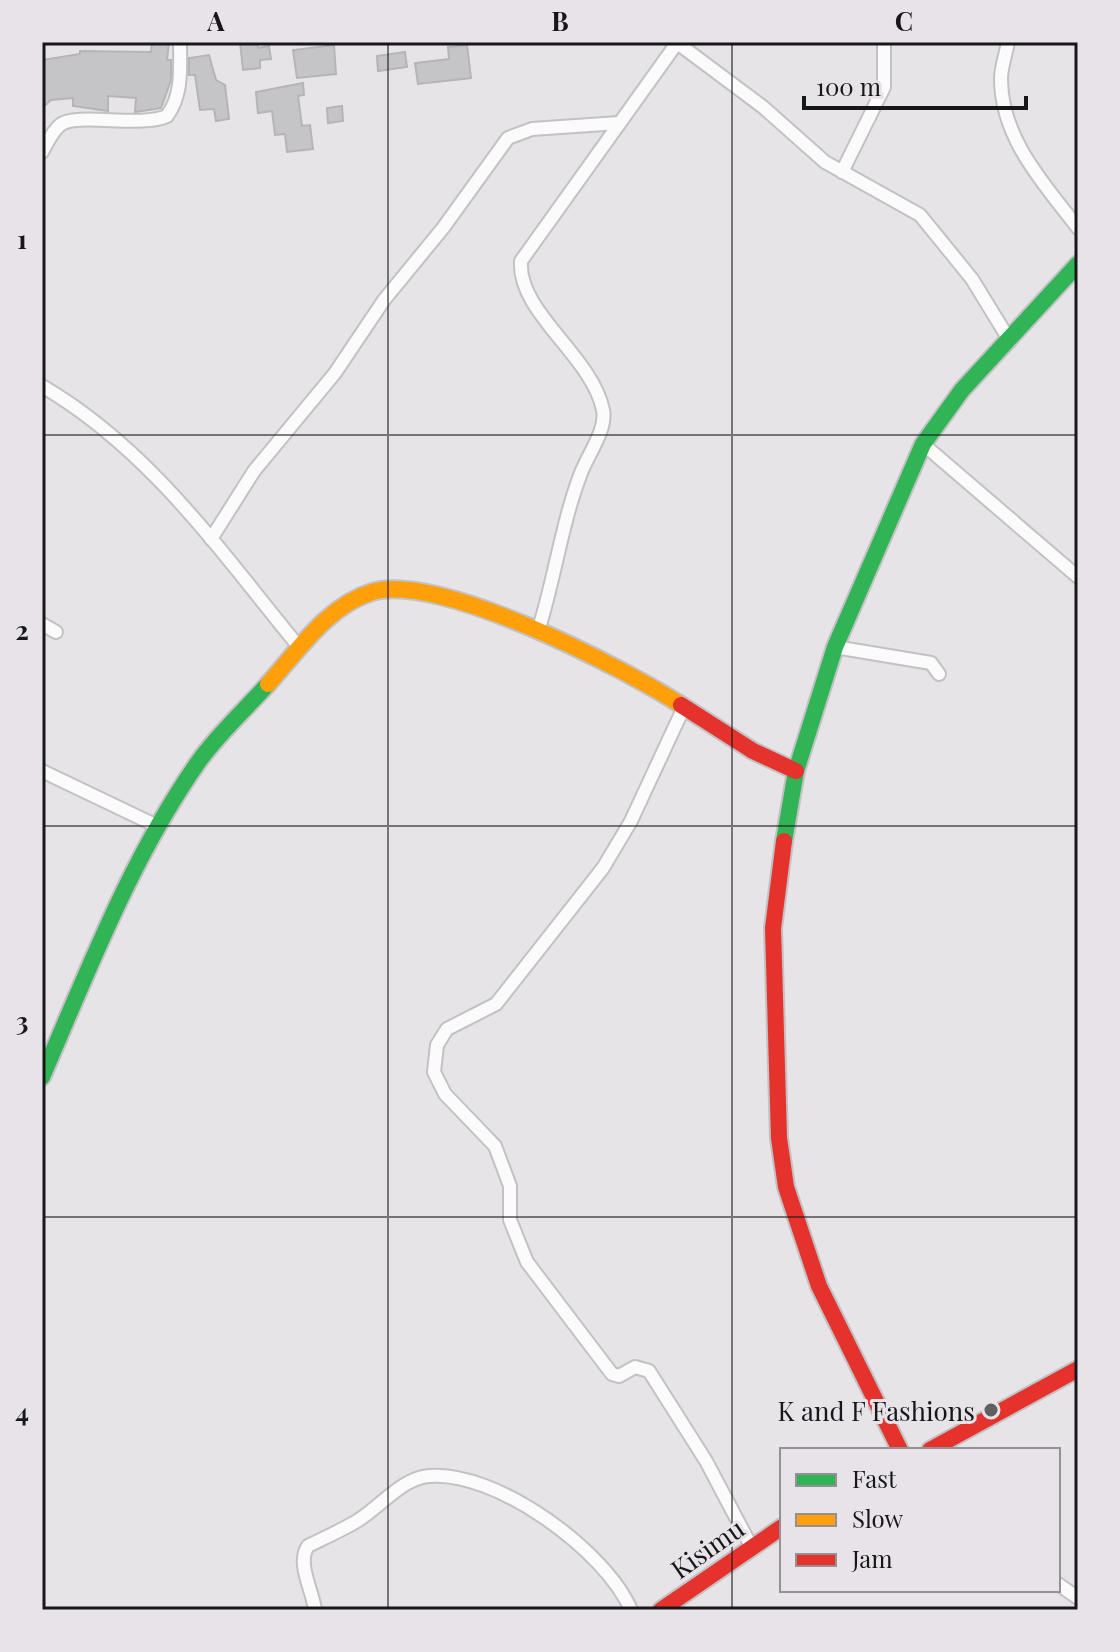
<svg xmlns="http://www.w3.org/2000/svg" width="1120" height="1652" viewBox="0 0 1120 1652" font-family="'Playfair Display',serif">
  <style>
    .building { fill: #c5c4c7; stroke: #b5b4b6; stroke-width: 2 }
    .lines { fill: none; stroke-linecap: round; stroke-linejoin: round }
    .street-casing { stroke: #c2c1c3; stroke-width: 16 }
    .fast-casing { stroke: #c2c1c3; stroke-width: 20 }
    .slow-casing { stroke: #c2c1c3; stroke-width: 20 }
    .jam-casing { stroke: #c2c1c3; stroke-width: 20 }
    .street { stroke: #fbfbfb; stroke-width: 12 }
    .fast { stroke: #30b455; stroke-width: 16 }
    .slow { stroke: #ff9f0a; stroke-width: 16 }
    .jam { stroke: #e5322d; stroke-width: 16 }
    .grid { fill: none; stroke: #171618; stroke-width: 2; stroke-opacity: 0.55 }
    .poi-dot { fill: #5f5e60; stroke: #e7e3e8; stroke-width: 3 }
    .labels { text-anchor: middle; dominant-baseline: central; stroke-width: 6; stroke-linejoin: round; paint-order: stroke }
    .poi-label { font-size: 26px; fill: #171618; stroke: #e7e3e8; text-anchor: end }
    .street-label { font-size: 26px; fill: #171618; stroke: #e7e3e8 }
    .neatline { fill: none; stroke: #171618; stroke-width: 3 }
    .grid-label { font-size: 26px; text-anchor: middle; font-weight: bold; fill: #171618 }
  </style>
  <rect width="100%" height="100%" fill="#e6e4e7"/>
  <g class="building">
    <polygon points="152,42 169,42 167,60 171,60 171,80 161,108 135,112 136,98 108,96 108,111 73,106 73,98 51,100 42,108 42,60 80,54 80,51 151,52"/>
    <polygon points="240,42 257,42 258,48 269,46 271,59 260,60 260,68 243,70"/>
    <polygon points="334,45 336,74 297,78 293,50"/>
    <polygon points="467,45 471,78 418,84 415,63 449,59 448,47"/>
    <polygon points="405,52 407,67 378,71 377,56"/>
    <polygon points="209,55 216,80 225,85 229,119 216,121 214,109 200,110 195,75 189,75 189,58"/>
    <polygon points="303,83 304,95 298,96 302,126 310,125 313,149 287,152 285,134 275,135 272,111 258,113 256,92"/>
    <polygon points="342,106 343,121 328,123 327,108"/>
  </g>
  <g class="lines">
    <g class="street-casing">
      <g id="street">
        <polyline points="676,42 763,107 825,162 920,215 972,279 1010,341"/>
        <path d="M 1008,42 C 1006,54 1001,67 1001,79 C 1001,138 1044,184 1078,228"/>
        <path d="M 42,152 C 47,143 52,132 60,125 C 76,112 141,128 167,116 C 183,94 180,68 180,42"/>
        <polyline points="842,172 884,87 884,42"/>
        <path d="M 42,386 C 150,449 221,552 299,647"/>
        <polyline points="923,444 1078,577"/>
        <polyline points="211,539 254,471 335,373 384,300 443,228 508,138 532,129 619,123"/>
        <polyline points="42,624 56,632"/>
        <path d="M 539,628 C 555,577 562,522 581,473 C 588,454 607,430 603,410 C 592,356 517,312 521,261 L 677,43"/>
        <polyline points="835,647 931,663 939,674"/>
        <polyline points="684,707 631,821 603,868 496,1004 447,1029 437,1045 434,1072 445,1094 495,1146 510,1186 510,1220 527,1262 612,1374 619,1376 635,1367 649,1371 706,1461 751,1546"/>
        <polyline points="42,771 157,826"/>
        <polyline points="1058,1584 1078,1598"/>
        <path d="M 315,1610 C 313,1591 296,1563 308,1546 C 324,1538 342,1530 357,1521 C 380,1507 402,1478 429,1476 C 496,1470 606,1551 631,1610"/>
      </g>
    </g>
    <g class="fast-casing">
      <g id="fast">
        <polyline points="784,841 796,771 835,647 923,444 962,390 1078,264"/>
        <path d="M 42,1077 C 89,969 131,858 199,761 C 219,733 246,709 268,684"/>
      </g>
    </g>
    <g class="slow-casing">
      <path id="slow" d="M 268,684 C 298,651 327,606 372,592 C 438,572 622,667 681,705"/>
    </g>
    <g class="jam-casing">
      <g id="jam">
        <polyline points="681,705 753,751 796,771"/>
        <polyline points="784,841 773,928 779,1138 786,1187 819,1286 900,1450"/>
        <polyline points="930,1450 1078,1369"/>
        <polyline points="661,1610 782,1527"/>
      </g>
    </g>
    <use href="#street" class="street"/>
    <use href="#fast" class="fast"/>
    <use href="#slow" class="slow"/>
    <use href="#jam" class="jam"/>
  </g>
  <path class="grid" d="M 388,42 L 388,1610M 732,42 L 732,1610M 42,435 L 1078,435M 42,826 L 1078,826M 42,1217 L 1078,1217"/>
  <circle class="poi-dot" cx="991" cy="1410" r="8"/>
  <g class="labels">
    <g class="poi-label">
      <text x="975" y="1410">K and F Fashions</text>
    </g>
    <g class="street-label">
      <text transform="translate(707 1548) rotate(-35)">Kisimu</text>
    </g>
  </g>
  <rect width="1120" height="1652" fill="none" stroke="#e7e3e8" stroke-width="88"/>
  <rect x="780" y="1448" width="280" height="144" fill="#e7e3e8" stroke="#949195" stroke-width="2"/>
  <rect x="796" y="1474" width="40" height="12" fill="#30b455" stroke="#949195" stroke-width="2"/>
  <text x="852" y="1488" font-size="24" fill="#171618">Fast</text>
  <rect x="796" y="1514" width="40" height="12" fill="#ff9f0a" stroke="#949195" stroke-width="2"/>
  <text x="852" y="1528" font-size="24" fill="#171618">Slow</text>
  <rect x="796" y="1554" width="40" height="12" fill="#e5322d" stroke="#949195" stroke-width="2"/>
  <text x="852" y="1568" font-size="24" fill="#171618">Jam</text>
  <path d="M804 96v12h222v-12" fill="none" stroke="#171618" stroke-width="4"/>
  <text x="816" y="96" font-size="24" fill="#171618" stroke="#e7e3e8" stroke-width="6" paint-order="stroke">100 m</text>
  <rect x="44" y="44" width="1032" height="1564" class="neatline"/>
  <g class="grid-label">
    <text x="216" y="31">A</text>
    <text x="560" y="31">B</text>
    <text x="904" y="31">C</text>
    <text x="22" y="249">1</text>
    <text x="22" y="640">2</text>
    <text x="22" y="1031">3</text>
    <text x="22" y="1422">4</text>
  </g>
</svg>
